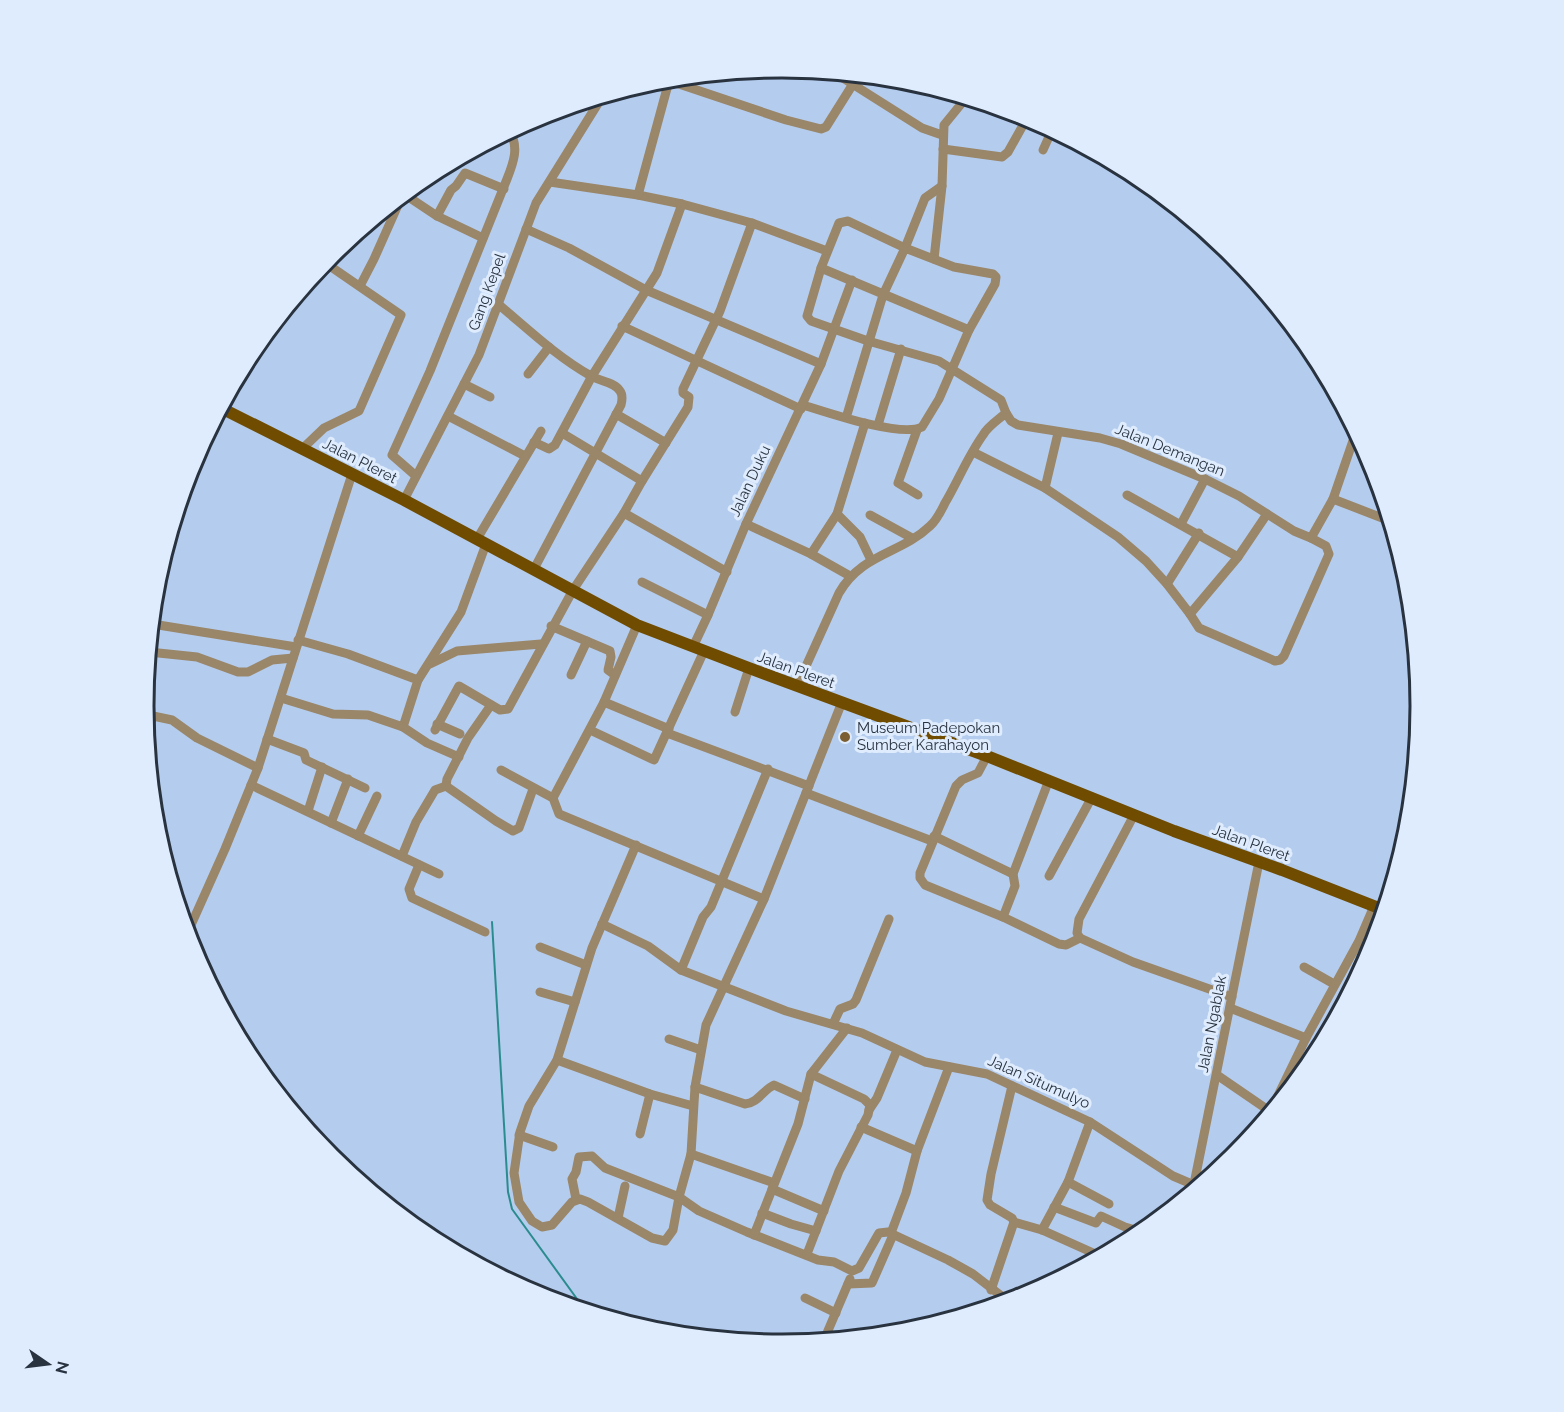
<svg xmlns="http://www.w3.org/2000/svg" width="1564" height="1412" viewBox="0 0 1564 1412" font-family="Raleway,sans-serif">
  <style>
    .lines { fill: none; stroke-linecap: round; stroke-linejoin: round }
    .stream { stroke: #2b8c8f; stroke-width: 2 }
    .minor { stroke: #9a8668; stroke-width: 9 }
    .major { stroke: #704c01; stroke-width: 12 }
    .poi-dot { fill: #7b5f32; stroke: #dfecfd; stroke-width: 2 }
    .labels { text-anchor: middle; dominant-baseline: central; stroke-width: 6; stroke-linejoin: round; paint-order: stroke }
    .street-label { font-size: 15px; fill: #293340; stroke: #dfecfd }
    .poi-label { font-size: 15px; fill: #293340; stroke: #dfecfd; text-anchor: start }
    .rim { fill: none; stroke: #293340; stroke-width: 3 }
  </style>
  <rect width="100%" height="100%" fill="#b4ccee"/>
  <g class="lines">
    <polyline class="stream" points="492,922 508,1192 512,1209 585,1310"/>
    <g class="minor">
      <polyline points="835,73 922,128 942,135"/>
      <polyline points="664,79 786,120 821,129 826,127 853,84"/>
      <polyline points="943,149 1002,157 1008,152 1027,118"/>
      <polyline points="1043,150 1052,130"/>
      <polyline points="550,182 638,195 682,204 752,223"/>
      <polyline points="942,186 925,198 905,248 848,221 839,223 821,268 807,316 811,321 868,341 939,361 1001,400 1006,413"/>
      <polyline points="404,194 437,216 483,238"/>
      <polyline points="638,195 669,81"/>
      <polyline points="437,216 451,190 456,186 465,173 504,189"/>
      <polyline points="526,229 569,248 646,290 821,364"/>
      <polyline points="934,259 942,186 944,125 966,98"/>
      <polyline points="821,268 969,330"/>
      <polyline points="360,286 374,259 402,196"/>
      <path d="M 498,304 C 528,329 557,357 591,376 C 599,381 615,382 620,391 C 623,395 622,401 621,405 L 534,569"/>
      <polyline points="622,326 801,409"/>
      <polyline points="528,374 549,347"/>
      <polyline points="464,384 490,397"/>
      <path d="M 803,405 C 826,412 901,438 922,427 L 939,399 L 969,330 L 995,284 L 996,277 L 993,274 L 954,267 L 905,248 L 883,295 L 846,418"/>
      <polyline points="616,414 666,443"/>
      <polyline points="448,416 525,456"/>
      <polyline points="878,425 901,349"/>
      <polyline points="917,430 898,483 918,495"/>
      <polyline points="534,442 549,449 555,445 592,376 657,273 682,204"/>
      <polyline points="302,449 324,428 359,411 401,315 324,262"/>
      <polyline points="973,452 1045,488 1118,537 1146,561 1167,584 1190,614 1199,628 1275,661 1280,660 1284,656 1329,554 1326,546 1311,538"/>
      <path d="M 416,476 L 392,455 L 430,371 L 507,179 C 513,164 520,146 509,131"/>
      <polyline points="642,481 688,407 689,397 683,393 683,389 720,311 752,223 827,251"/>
      <polyline points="1045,488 1058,433"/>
      <polyline points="1127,495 1238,557"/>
      <polyline points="1333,499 1356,432"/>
      <polyline points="404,500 479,355 536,203 602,97"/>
      <polyline points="624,513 727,572"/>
      <polyline points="837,514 860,537 871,560"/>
      <polyline points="870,515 912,538"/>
      <polyline points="746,524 811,554 850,576"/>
      <polyline points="1181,524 1205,479"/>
      <polyline points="477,539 541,431"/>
      <polyline points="811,554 837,514 865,423"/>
      <polyline points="642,582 708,615"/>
      <polyline points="1167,584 1199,533"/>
      <polyline points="1190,614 1238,557 1267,514"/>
      <polyline points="152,624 296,647"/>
      <polyline points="551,626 610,651 611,657 608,670 615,675"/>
      <polyline points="298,640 348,654 418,680 403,727"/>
      <polyline points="693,647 708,615 746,524 821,364 852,280"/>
      <polyline points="149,652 197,657 238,672 248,672 272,660 293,658"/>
      <polyline points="430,664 457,651 541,644"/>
      <polyline points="571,675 587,641"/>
      <polyline points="418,680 461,612 486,544"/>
      <path d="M 797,686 L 839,593 C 862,553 901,554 930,526 C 937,520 941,511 945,503 C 958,481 968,456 983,435 C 988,426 998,420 1006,413 L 1011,421 L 1018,425 L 1100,438 L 1121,444 L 1205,479 L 1239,496 L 1294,531 L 1311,538 L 1333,499 L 1390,521"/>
      <polyline points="281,698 333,714 368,715 403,727 427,743 459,757"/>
      <polyline points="604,702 669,729"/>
      <polyline points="491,705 468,738 447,779 446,786 496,821 513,831 519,828 533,789"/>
      <polyline points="144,711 153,716 172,720 197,738 258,768"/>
      <polyline points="735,712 749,668"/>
      <polyline points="437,724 460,734"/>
      <polyline points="435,730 459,686 500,710 508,709 573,590 624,513 642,481 562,433"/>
      <polyline points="590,730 654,760 704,651"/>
      <polyline points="667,733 809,786"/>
      <polyline points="146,734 153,716"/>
      <polyline points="267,739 304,753 306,760 365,788"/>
      <polyline points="987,756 978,773 962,780 956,786 920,873 920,878 925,885 1003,917 1059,944 1066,945 1080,938"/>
      <polyline points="501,770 553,798 559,814 764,899"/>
      <polyline points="251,785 439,874"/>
      <polyline points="806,793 932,841"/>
      <polyline points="553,798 604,702 637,625"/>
      <polyline points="308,811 322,767"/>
      <polyline points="1134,815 1079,919 1077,933 1080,938 1133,962 1232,997"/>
      <polyline points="331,823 348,779"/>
      <polyline points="358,836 377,796"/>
      <polyline points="934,836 1013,874"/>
      <polyline points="636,845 592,948 557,1060 529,1106 520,1132 514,1173 519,1202 532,1221 542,1227 552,1225 572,1202 580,1199 588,1202 652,1238 665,1241 673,1230 679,1197 691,1154 695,1087 706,1025 764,899 842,702"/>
      <polyline points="402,856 416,822 435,790 446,786"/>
      <polyline points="419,865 409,889 412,898 485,932"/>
      <polyline points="1049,876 1092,797"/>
      <polyline points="1003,917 1015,886 1013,874 1049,780"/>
      <polyline points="602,924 648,946 681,970 786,1011 862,1033 925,1062 987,1074 1090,1122 1173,1176 1194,1185"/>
      <polyline points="187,934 225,849 258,768 352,474"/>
      <polyline points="540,947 586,965"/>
      <polyline points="1304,967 1334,984"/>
      <polyline points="681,970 703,917 711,907 768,769"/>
      <polyline points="540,992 575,1002"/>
      <polyline points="1230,1008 1306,1038"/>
      <polyline points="833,1024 840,1009 853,1004 856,1000 889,919"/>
      <polyline points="669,1039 701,1050"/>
      <polyline points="557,1060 650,1094 693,1106"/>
      <polyline points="1217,1075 1271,1112"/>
      <polyline points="1012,1086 991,1174 987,1200 990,1205 1012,1218 1014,1222 1042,1230 1100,1256"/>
      <path d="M 695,1087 L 745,1104 C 758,1103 763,1090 774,1085 L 805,1099"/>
      <polyline points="869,1110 877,1098 897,1050"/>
      <polyline points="1270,1112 1306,1038 1359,941 1374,906"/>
      <polyline points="861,1127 917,1151"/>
      <polyline points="640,1134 650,1094"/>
      <polyline points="519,1135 553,1147"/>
      <polyline points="691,1154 774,1183"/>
      <polyline points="1068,1182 1109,1204"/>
      <polyline points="772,1189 824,1211"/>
      <polyline points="1193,1189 1259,862"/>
      <polyline points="576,1199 572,1179 576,1172 579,1157 592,1156 605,1168 679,1197 699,1211 747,1232 818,1260 834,1262 852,1271 859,1268 879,1233 888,1232 948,1260 973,1274 1008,1301"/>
      <polyline points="1054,1207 1096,1223 1101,1216 1125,1227 1142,1232"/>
      <polyline points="762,1213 791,1224 816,1231"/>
      <polyline points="618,1218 625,1186"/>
      <polyline points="1042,1230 1068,1182 1090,1122"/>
      <polyline points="891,1233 906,1193 917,1151 949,1067"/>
      <polyline points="754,1235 798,1124 811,1074 847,1028"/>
      <polyline points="807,1254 839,1171 868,1115 870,1105 864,1099 811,1074"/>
      <polyline points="848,1284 872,1283 893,1235"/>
      <polyline points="991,1290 1014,1222"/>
      <polyline points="805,1298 836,1313"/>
      <polyline points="824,1340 850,1279"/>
    </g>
    <polyline class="major" points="221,408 404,500 637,625 749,668 987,756 1174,831 1282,870 1384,910"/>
  </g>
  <circle class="poi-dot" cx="845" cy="737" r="6"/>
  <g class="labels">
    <g class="street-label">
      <text transform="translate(487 292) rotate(-70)">Gang Kepel</text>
      <text transform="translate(1170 450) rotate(22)">Jalan Demangan</text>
      <text transform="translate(360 461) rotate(27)">Jalan Pleret</text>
      <text transform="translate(750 481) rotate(-65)">Jalan Duku</text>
      <text transform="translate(796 670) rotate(20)">Jalan Pleret</text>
      <text transform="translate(1251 843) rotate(20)">Jalan Pleret</text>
      <text transform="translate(1212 1024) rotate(-79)">Jalan Ngablak</text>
      <text transform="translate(1039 1082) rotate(24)">Jalan Situmulyo</text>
    </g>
    <g class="poi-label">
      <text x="857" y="728">Museum Padepokan<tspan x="857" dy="17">Sumber Karahayon</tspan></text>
    </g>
  </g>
  <path d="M0 0H1564V1412H0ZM154 706a628 628 0 1 1 1256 0a628 628 0 1 1-1256 0Z" fill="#dfecfd" fill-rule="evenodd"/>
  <path class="rim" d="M154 706a628 628 0 1 1 1256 0a628 628 0 1 1-1256 0Z"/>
  <g transform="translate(48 1364) rotate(104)" stroke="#dfecfd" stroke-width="4.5" paint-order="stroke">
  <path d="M0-4.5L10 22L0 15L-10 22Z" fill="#293340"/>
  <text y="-9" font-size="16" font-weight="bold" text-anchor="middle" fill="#293340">N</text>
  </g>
</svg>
